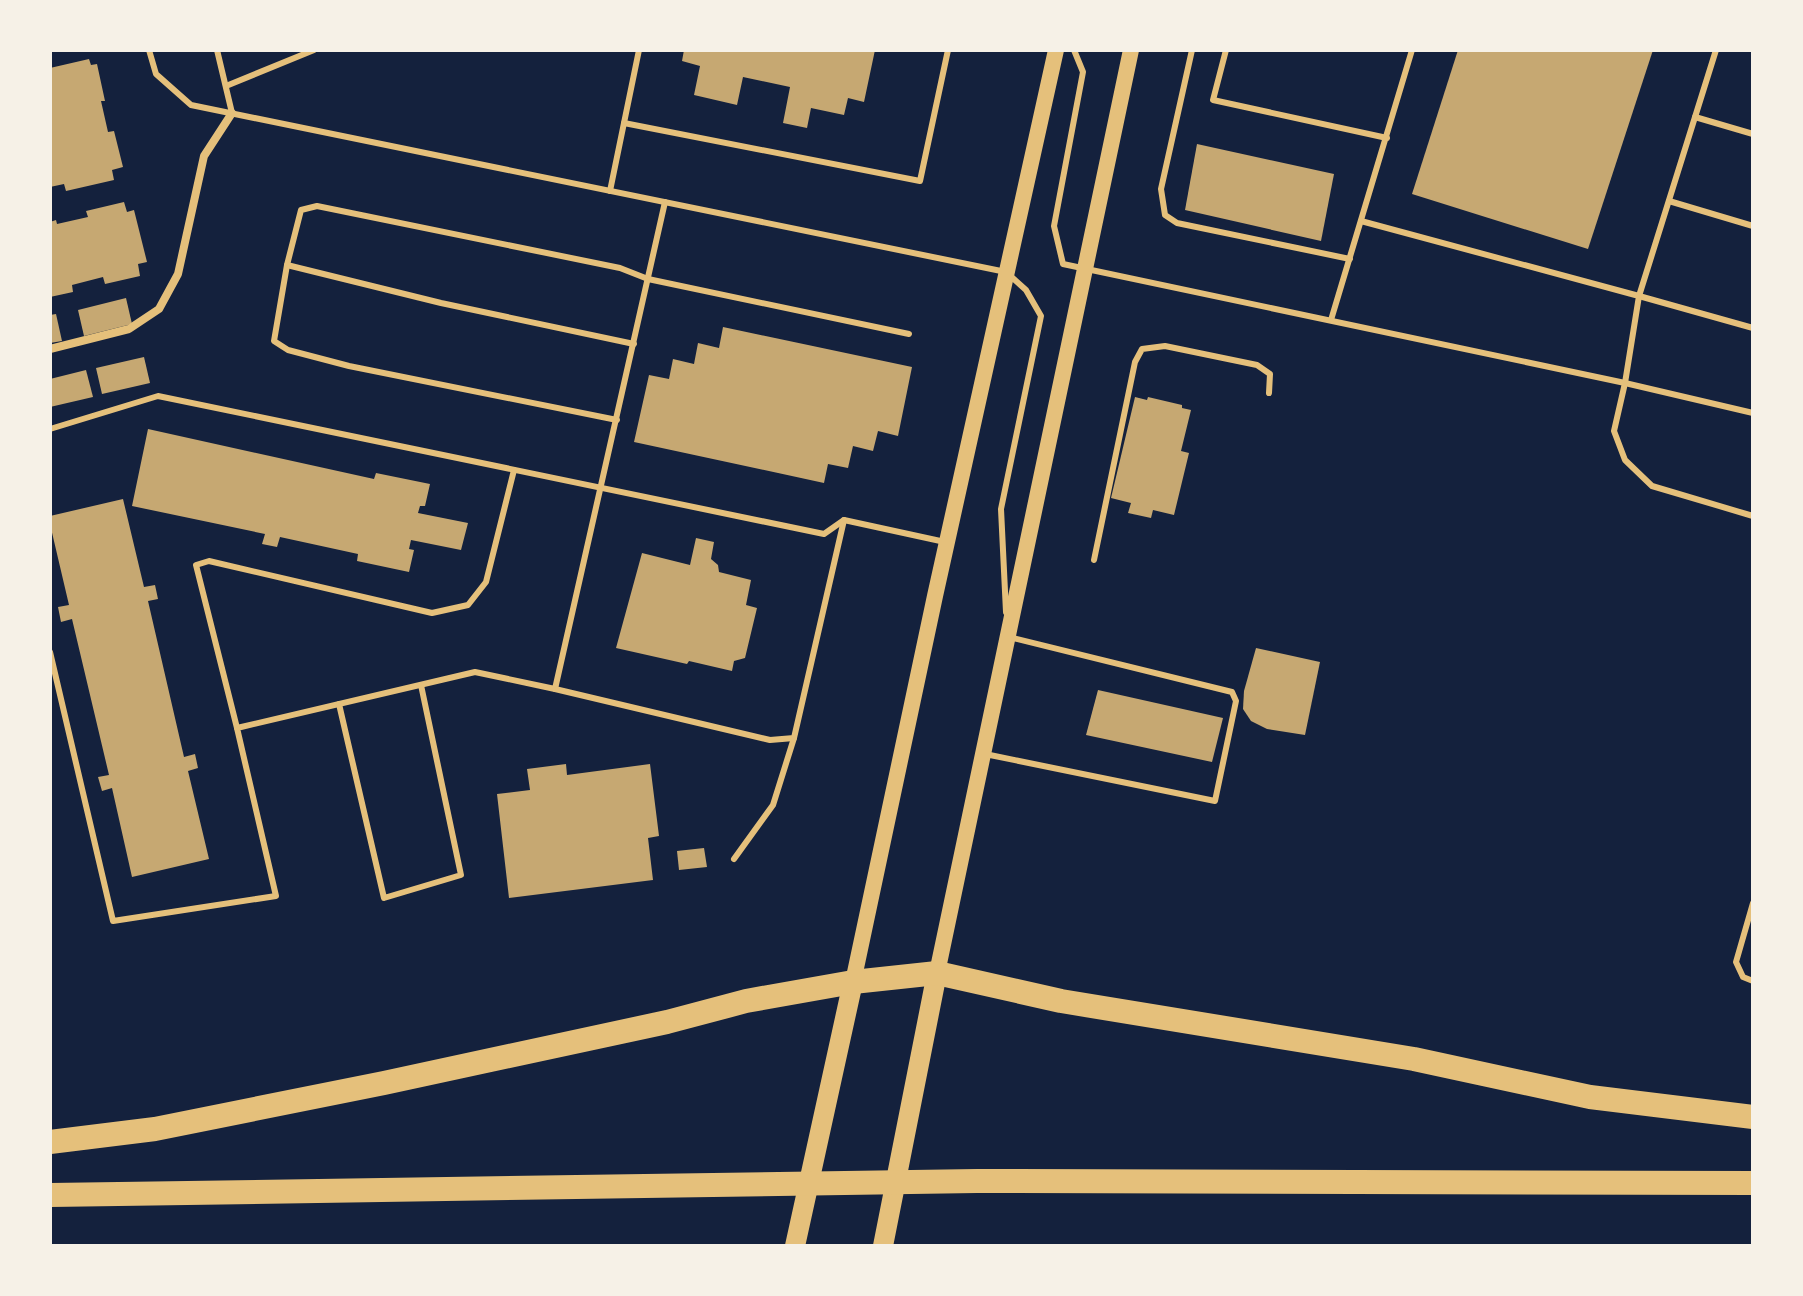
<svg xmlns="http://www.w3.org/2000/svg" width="1803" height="1296" viewBox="0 0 1803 1296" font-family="'Source Sans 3',sans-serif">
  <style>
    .building { fill: #c6a872 }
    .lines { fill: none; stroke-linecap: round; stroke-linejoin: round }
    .service { stroke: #e5c07b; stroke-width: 6 }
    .minor { stroke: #e5c07b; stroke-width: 8 }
    .secondary { stroke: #e5c07b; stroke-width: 16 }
    .primary { stroke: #e5c07b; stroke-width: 20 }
    .motorway { stroke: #e5c07b; stroke-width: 24 }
  </style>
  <rect width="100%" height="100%" fill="#14213d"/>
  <g class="building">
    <polygon points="684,50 875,50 864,102 848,98 844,115 811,108 807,128 783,123 790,87 743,77 737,105 694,95 700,66 682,61"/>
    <polygon points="1458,50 1653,50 1588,249 1412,194"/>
    <polygon points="89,59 91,65 97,64 105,101 101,101 108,132 114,131 123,167 112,170 114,180 66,191 64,184 50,187 50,68"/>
    <polygon points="1197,144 1334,174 1321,241 1185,210"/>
    <polygon points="124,202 127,212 134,210 147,262 138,264 140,276 105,284 103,277 72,285 73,292 50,297 50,222 56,220 57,224 88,217 86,211"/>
    <polygon points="126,298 132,324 84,336 78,310"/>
    <polygon points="56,314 62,341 50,343 50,315"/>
    <polygon points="723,327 912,367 898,436 878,431 873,451 853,446 848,468 828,464 824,483 634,442 649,375 669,379 673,359 694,364 698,343 719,348"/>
    <polygon points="144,357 150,383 102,394 96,368"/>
    <polygon points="86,370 93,397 50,407 50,379"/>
    <polygon points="1135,397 1147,400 1148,397 1182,405 1182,408 1191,410 1181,451 1189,453 1174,515 1153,510 1151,518 1128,513 1131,503 1111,498"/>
    <polygon points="148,429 374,479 376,473 430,484 425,506 420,506 418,513 468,523 461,550 411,540 409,549 414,550 409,572 357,561 358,554 280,537 277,547 262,544 265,534 132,506"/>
    <polygon points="123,499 144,587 155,585 158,599 148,601 184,757 195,754 198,768 188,771 209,859 132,877 112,788 102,791 98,777 109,775 72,619 61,622 58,607 69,605 50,524 50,516"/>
    <polygon points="696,538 714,542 711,559 718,565 719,572 751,580 746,605 757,608 745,658 734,661 732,671 689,661 687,664 616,648 642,553 690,565"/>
    <polygon points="1256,648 1320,662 1305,735 1267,729 1251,721 1243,709 1244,691"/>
    <polygon points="1098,690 1223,718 1212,762 1086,735"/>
    <polygon points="566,764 567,775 650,764 659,836 648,838 653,880 509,898 497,794 530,790 527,769"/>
    <polygon points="704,848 707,867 679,870 677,851"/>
  </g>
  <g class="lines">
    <g class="service">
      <polyline points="149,50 156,74 191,105 1006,272 1026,290 1041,316 1001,509 1006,612"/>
      <polyline points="217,50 232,113"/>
      <polyline points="1074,50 1083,72 1054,226 1063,264 1625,383 1753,413"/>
      <polyline points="1192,50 1161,189 1165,215 1177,223 1350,259"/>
      <polyline points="1226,50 1213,100 1387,138"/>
      <polyline points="1716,50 1639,296 1753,328"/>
      <polyline points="226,86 314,50"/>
      <polyline points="1695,117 1753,134"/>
      <polyline points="624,123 920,181 948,50"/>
      <polyline points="610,191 639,50"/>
      <polyline points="1669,201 1753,226"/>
      <polyline points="1361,221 1639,296 1625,383 1614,431 1625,460 1652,486 1753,516"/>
      <polyline points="287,265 274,341 288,350 349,366 617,420"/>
      <polyline points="1331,320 1412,50"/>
      <polyline points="634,344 441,303 287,265 301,210 317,206 620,268 648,279 909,334"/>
      <polyline points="50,429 158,396 824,534 844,520 945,542"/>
      <polyline points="1094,560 1135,362 1142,349 1165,346 1257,365 1270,374 1269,393"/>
      <polyline points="50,652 113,921 276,896 237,728 475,672 555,689 665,202"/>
      <polyline points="555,689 770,740 794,738 844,520"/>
      <polyline points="339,704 384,898 461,875 421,685"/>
      <polyline points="237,728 196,565 209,561 432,613 468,605 486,582 514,470"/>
      <polyline points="985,754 1215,801 1236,701 1232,692 1009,637"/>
      <polyline points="734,859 773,805 794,738"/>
      <polyline points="1753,903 1736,962 1743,977 1753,981"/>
    </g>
    <polyline class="minor" points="50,349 129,329 159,309 178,274 204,156 232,113"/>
    <g class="secondary">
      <polyline points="937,973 1131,50"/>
      <polyline points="853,982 935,596 1056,50"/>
    </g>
    <g class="primary">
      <polyline points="795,1246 853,982"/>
      <polyline points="883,1246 937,973"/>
    </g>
    <g class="motorway">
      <polyline points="50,1142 155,1129 384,1083 667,1022 746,1001 853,982 937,973 1061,1001 1414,1059 1590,1097 1753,1117"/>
      <polyline points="50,1195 977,1181 1753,1183"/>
    </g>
  </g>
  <rect width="1803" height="1296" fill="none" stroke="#f6f1e7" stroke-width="104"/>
</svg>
